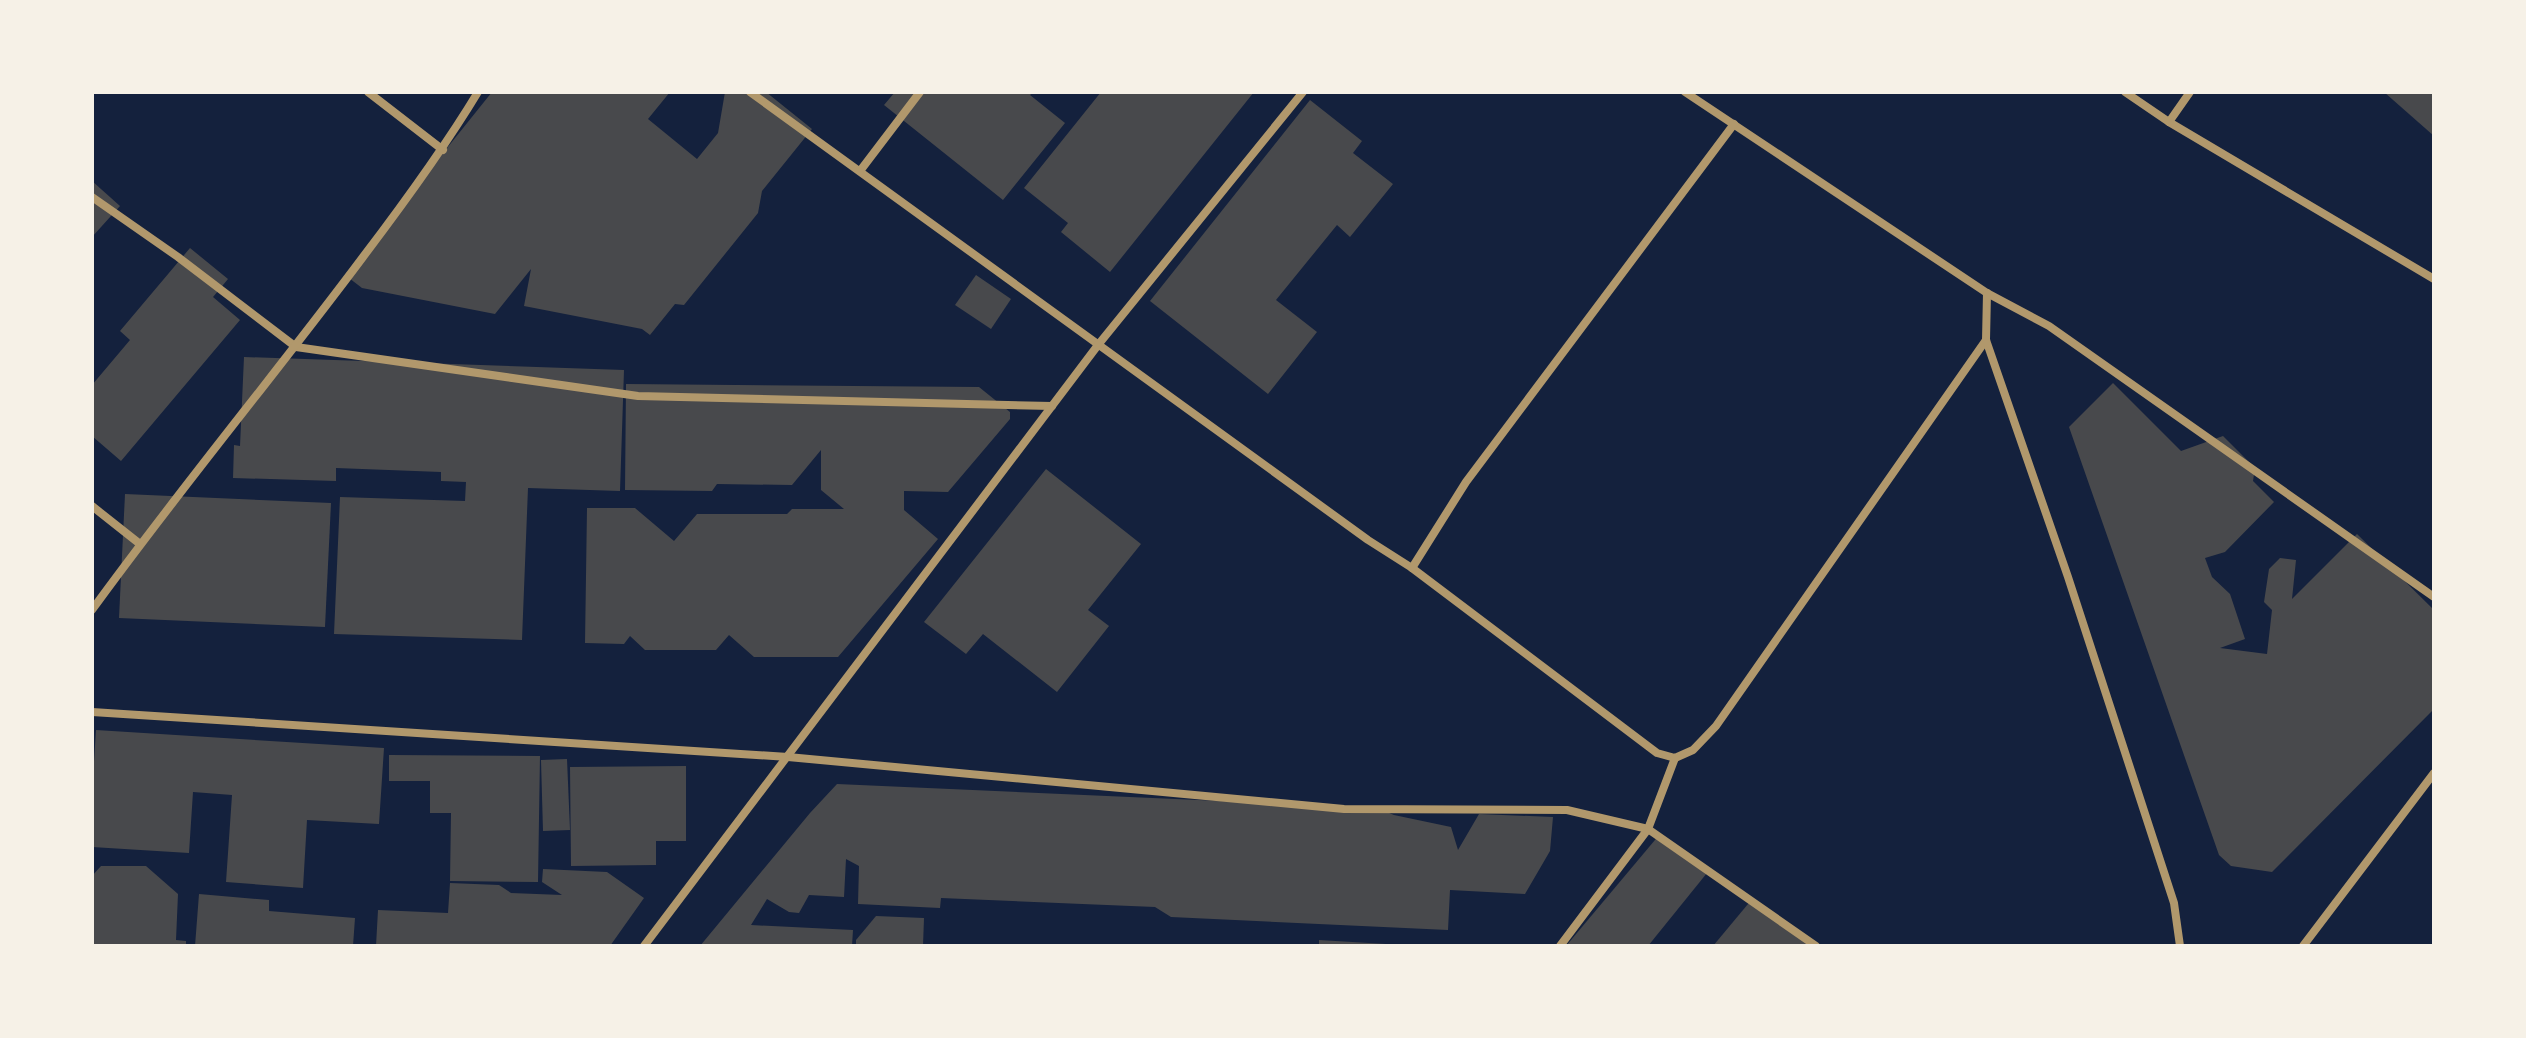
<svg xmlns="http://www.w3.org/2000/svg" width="2526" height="1038" viewBox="0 0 2526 1038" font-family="'Titillium Web',sans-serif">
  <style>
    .building { fill: #48494c }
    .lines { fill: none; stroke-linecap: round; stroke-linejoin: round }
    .minor { stroke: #b1986c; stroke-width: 8 }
  </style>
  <rect width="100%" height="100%" fill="#14213d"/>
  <g class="building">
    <polygon points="492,92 670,92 648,119 697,159 718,133 725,92 766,92 812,129 762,191 758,213 684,305 675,304 650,335 642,329 524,306 531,269 495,314 362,288 345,275"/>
    <polygon points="895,92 1033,92 1030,95 1065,123 1003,200 884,105"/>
    <polygon points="1101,92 1254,92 1110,272 1061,232 1068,223 1024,188"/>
    <polygon points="2384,92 2434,92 2434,136"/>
    <polygon points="1310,100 1362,141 1353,153 1393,184 1350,237 1337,225 1276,300 1317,332 1268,394 1150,301"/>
    <polygon points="92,181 120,206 92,237"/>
    <polygon points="190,248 228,279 213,297 240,320 121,461 92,436 92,385 130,340 120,331"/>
    <polygon points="976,275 1011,299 991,329 955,305"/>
    <polygon points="244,357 624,370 620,491 528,488 522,640 334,634 340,497 465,501 466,482 441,481 441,472 336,468 336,481 233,478 234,445 240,446"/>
    <polygon points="2113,383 2181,451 2223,436 2255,468 2253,481 2274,502 2225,552 2205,558 2212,577 2230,594 2245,639 2220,648 2267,654 2272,610 2264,602 2269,569 2280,558 2296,560 2292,599 2357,534 2434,610 2434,709 2272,872 2231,866 2219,855 2069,427"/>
    <polygon points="626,384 979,387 1010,412 1010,419 948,492 904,491 904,510 938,539 838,657 754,657 729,635 716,650 645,650 630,636 624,644 585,643 587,508 635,508 674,541 697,514 787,514 792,509 844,509 821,490 821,450 792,485 717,484 712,491 625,490"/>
    <polygon points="1046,469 1141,544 1088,610 1109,626 1057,692 983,634 966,654 924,622"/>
    <polygon points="125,494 331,503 325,627 119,618"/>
    <polygon points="96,730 384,748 379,824 307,820 303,888 226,882 232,795 193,792 189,853 92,847 92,793"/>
    <polygon points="389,755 540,756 538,882 450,881 451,813 430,813 430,781 389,781"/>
    <polygon points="567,759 570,830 543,831 541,760"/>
    <polygon points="686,766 686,841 656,841 656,865 571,866 570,767"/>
    <polygon points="837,784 1377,808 1394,815 1451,827 1458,850 1479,814 1553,817 1550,851 1525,894 1450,890 1448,930 1171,917 1155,907 941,898 940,908 858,904 859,866 846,859 844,897 809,895 799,913 789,912 767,899 751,925 853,930 852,946 700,946 810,813"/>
    <polygon points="1660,834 1707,873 1648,946 1566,946"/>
    <polygon points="101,866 146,866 178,894 176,940 186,941 186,946 92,946 92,876"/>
    <polygon points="543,869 607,872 644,898 610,946 376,946 378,910 448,913 450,883 499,885 511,893 562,895 542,882"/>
    <polygon points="199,894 269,900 269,911 355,918 353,946 195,946"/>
    <polygon points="1753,898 1811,946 1713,946"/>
    <polygon points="876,916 924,918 923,946 856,946 856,940"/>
    <polygon points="1319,940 1386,944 1386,946 1319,946"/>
  </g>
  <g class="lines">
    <g class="minor">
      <polyline points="368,92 443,150"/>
      <polyline points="750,92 1368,540 1412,568 1657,753 1675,758 1693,750 1716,726 1986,340"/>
      <polyline points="1685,92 1987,293 2049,326 2434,597"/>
      <polyline points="2125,92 2169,122 2434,279"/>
      <polyline points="2169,122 2190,92"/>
      <polyline points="860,171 920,92"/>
      <polyline points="92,197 178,257 296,347 638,396 1052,406"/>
      <polyline points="1987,293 1986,340 2068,577 2174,903 2180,946"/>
      <polyline points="92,506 140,544"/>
      <polyline points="1412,568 1466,482 1734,124"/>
      <path d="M 92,610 C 179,490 274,376 363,257 C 404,203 443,150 478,92"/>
      <polyline points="92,712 788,757 1344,809 1567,810 1648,829 1816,946"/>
      <polyline points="644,946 1098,345 1303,92"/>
      <polyline points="1560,946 1648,829 1675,758"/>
      <polyline points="2303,946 2434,773"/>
    </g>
  </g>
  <rect width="2526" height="1038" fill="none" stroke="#f6f1e7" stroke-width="188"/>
</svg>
